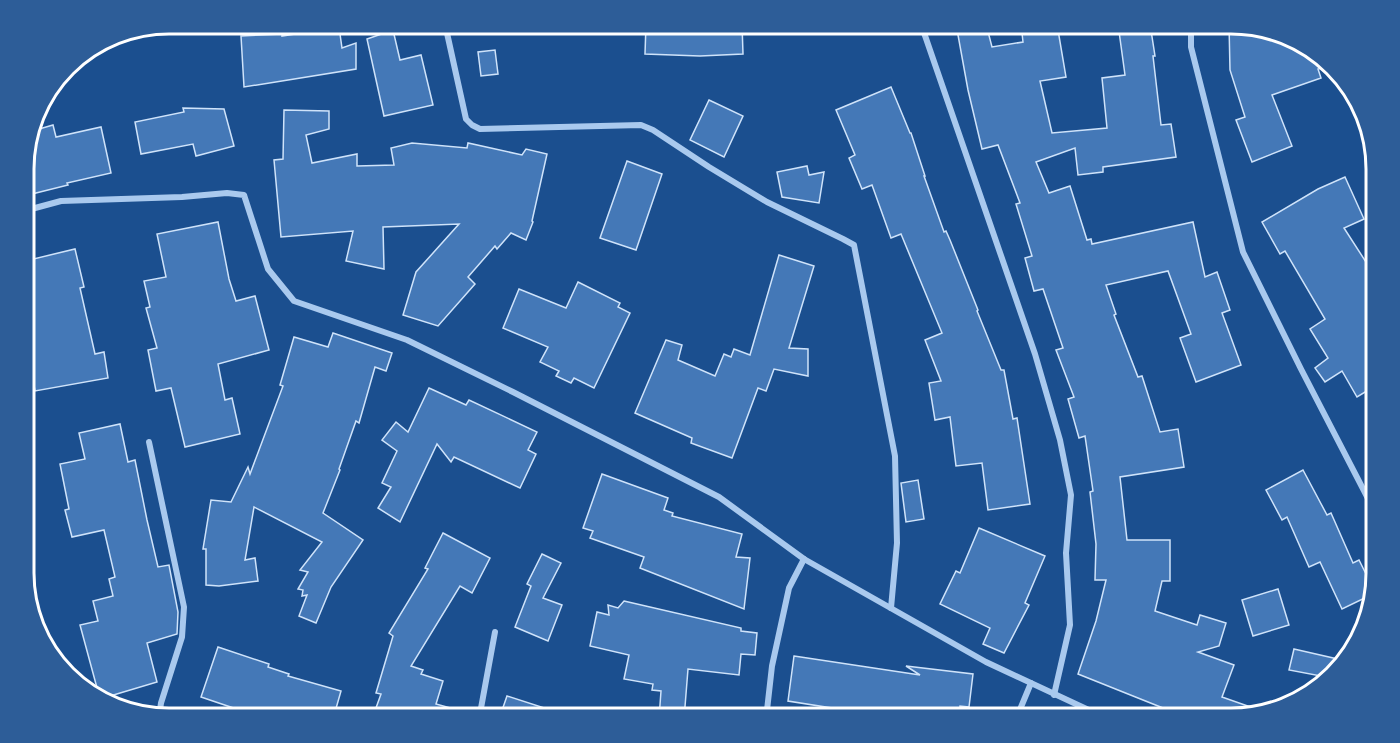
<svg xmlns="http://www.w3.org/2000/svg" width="1400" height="743" viewBox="0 0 1400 743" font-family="'Noto Sans',sans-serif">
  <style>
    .building { fill: #4478b7; stroke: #cfe3fa; stroke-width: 1.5 }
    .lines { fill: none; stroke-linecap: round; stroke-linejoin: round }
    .street { stroke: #a9c9ee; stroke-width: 6 }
    .rim { fill: none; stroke: #fff; stroke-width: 3 }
  </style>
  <rect width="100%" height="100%" fill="#1b4f8f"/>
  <g class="building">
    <polygon points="646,24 742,24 743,54 700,56 645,54"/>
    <polygon points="956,24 986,24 992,47 1023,42 1021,24 1057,24 1066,77 1040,81 1052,133 1107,128 1102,78 1125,75 1118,24 1150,24 1155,56 1153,56 1161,125 1171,124 1176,157 1103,167 1103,172 1078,175 1075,148 1036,162 1049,193 1070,186 1087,240 1091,239 1092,244 1193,222 1205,277 1217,272 1230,310 1222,313 1241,365 1196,382 1180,338 1191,334 1168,271 1106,285 1116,314 1114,315 1138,377 1142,376 1160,432 1178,429 1184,467 1120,477 1127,540 1170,540 1170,581 1162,581 1155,611 1197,625 1200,615 1226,623 1219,646 1198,652 1234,665 1222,697 1262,711 1240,719 1159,719 1163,708 1078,674 1096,621 1106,580 1095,580 1096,544 1090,492 1093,491 1085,436 1079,438 1068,399 1074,397 1056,350 1063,348 1043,289 1034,291 1025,258 1032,256 1016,204 1020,203 998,145 982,149 968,90"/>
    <polygon points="1229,24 1295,39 1327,67 1318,69 1321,78 1272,95 1292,146 1252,162 1236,120 1245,117 1230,70"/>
    <polygon points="339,27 342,48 356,43 356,69 244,87 241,36 282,34 282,36"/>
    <polygon points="393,30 400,60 421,55 433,105 384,116 367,39"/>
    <polygon points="495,50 498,74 481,76 478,52"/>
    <polygon points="891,87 910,133 911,133 925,176 924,176 944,232 946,231 950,240 978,310 977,311 1001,370 1004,370 1013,419 1017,418 1030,504 988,510 982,463 956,466 950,417 935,420 929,383 941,381 925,340 942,333 901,234 891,238 872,185 862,189 849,158 855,155 836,110"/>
    <polygon points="709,100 743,116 724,157 690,140"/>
    <polygon points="183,108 224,109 234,146 196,156 193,144 141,154 135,122 184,112"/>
    <polygon points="284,110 329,111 329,129 306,135 312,163 357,154 357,166 394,165 391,148 412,143 467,148 468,143 522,155 526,149 547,154 532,221 533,222 526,240 511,233 497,249 495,246 468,277 475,284 438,326 403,315 416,272 459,224 383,227 384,269 346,261 353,231 281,237 274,160 283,159"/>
    <polygon points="53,125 56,137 101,127 111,173 67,183 68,185 24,196 24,159 32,131"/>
    <polygon points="627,161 662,174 636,250 600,238"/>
    <polygon points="807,166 809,175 824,172 819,203 782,197 777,172"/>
    <polygon points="1345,177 1364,219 1344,228 1375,276 1375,386 1357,397 1342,371 1325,382 1315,368 1328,358 1310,329 1325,319 1285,251 1280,254 1262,222 1318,189"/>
    <polygon points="218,222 229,279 236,301 255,296 269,350 218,364 225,400 232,398 240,434 185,447 171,388 156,391 148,350 157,348 146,308 150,307 144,281 166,277 157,234"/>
    <polygon points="75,249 84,287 80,288 95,354 104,352 108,378 35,391 29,359 25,360 25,261"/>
    <polygon points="779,255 814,266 789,348 808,349 808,376 774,369 766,391 758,388 732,458 691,443 692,438 635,413 666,340 682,345 678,360 715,376 724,354 731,357 734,349 750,355"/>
    <polygon points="578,282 620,303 618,307 630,313 594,388 574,378 571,383 556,376 559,371 540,362 548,347 503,328 519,289 566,308"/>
    <polygon points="333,333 392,353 386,371 375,367 359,423 356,421 339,469 340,470 323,513 363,540 331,587 316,623 299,616 307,595 302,596 303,590 298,589 308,572 300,570 322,542 254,507 245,560 255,558 258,581 219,586 206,585 206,549 203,549 211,500 231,502 248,467 250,474 283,386 280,385 294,337 328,347"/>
    <polygon points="429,388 466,405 469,400 537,432 528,450 536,454 520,488 454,457 451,462 437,444 400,522 378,508 391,487 382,483 397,451 382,440 396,422 408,432"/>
    <polygon points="120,424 128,462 135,460 147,520 158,567 169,565 178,612 177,634 147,643 157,682 100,699 80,625 98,621 93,601 113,596 109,579 115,577 104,530 72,537 65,510 69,509 60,464 85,459 79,433"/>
    <polygon points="1303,470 1327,515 1331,513 1353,563 1359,560 1373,588 1371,595 1342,609 1320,562 1309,567 1287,517 1282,520 1266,490"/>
    <polygon points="602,474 668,498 664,510 673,513 672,516 742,534 736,557 750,558 744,609 640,568 644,557 590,538 593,531 583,528"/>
    <polygon points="918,480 924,519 906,522 901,483"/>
    <polygon points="979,528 1045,556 1025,603 1029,605 1004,653 983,644 990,628 940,604 956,571 960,573"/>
    <polygon points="443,533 490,558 472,593 460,586 411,666 423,670 421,674 443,681 436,704 472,714 471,719 372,719 381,694 376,693 393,636 389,633 428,569 425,568"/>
    <polygon points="542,554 561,563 543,598 562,605 548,641 515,627 531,586 527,584"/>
    <polygon points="1278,589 1289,625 1253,636 1242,600"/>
    <polygon points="624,601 741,628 741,631 757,633 755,655 741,654 739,675 688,669 684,719 659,719 661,691 652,690 653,684 624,679 629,655 590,646 597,612 609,615 608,605 618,608"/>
    <polygon points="218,647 269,664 268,667 289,674 288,676 341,691 333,719 266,719 201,697"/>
    <polygon points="1294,649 1342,660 1326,677 1289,670"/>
    <polygon points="794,656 920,675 906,666 973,674 969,707 960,706 958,719 876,719 876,715 788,701"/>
    <polygon points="507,696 566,715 565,719 499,719"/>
  </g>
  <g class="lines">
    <g class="street">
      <polyline points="445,24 466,119 472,125 480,129 641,125 653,130 709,167 767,202 843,239 854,245 895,456 897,543 891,608"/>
      <polyline points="921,24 1035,354 1060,440 1071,495 1066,553 1070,625 1054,695"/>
      <polyline points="1191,24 1191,47 1243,252 1301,369 1376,514"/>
      <polyline points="24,211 61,201 182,197 227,193 244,195 268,269 294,301 407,340 513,392 719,497 804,559 986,662 1108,719"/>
      <polyline points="149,442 184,607 182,637 161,703 159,717"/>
      <polyline points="479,719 495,632"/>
      <polyline points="766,719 772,666 789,588 804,559"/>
      <polyline points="1016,719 1031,683"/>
    </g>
  </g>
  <path d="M0 0H1400V743H0ZM169 34H1231A135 135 0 0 1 1366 169V573A135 135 0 0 1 1231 708H169A135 135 0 0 1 34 573V169A135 135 0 0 1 169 34Z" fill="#2d5d98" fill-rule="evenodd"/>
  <path class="rim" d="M169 34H1231A135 135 0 0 1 1366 169V573A135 135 0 0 1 1231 708H169A135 135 0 0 1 34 573V169A135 135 0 0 1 169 34Z"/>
</svg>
